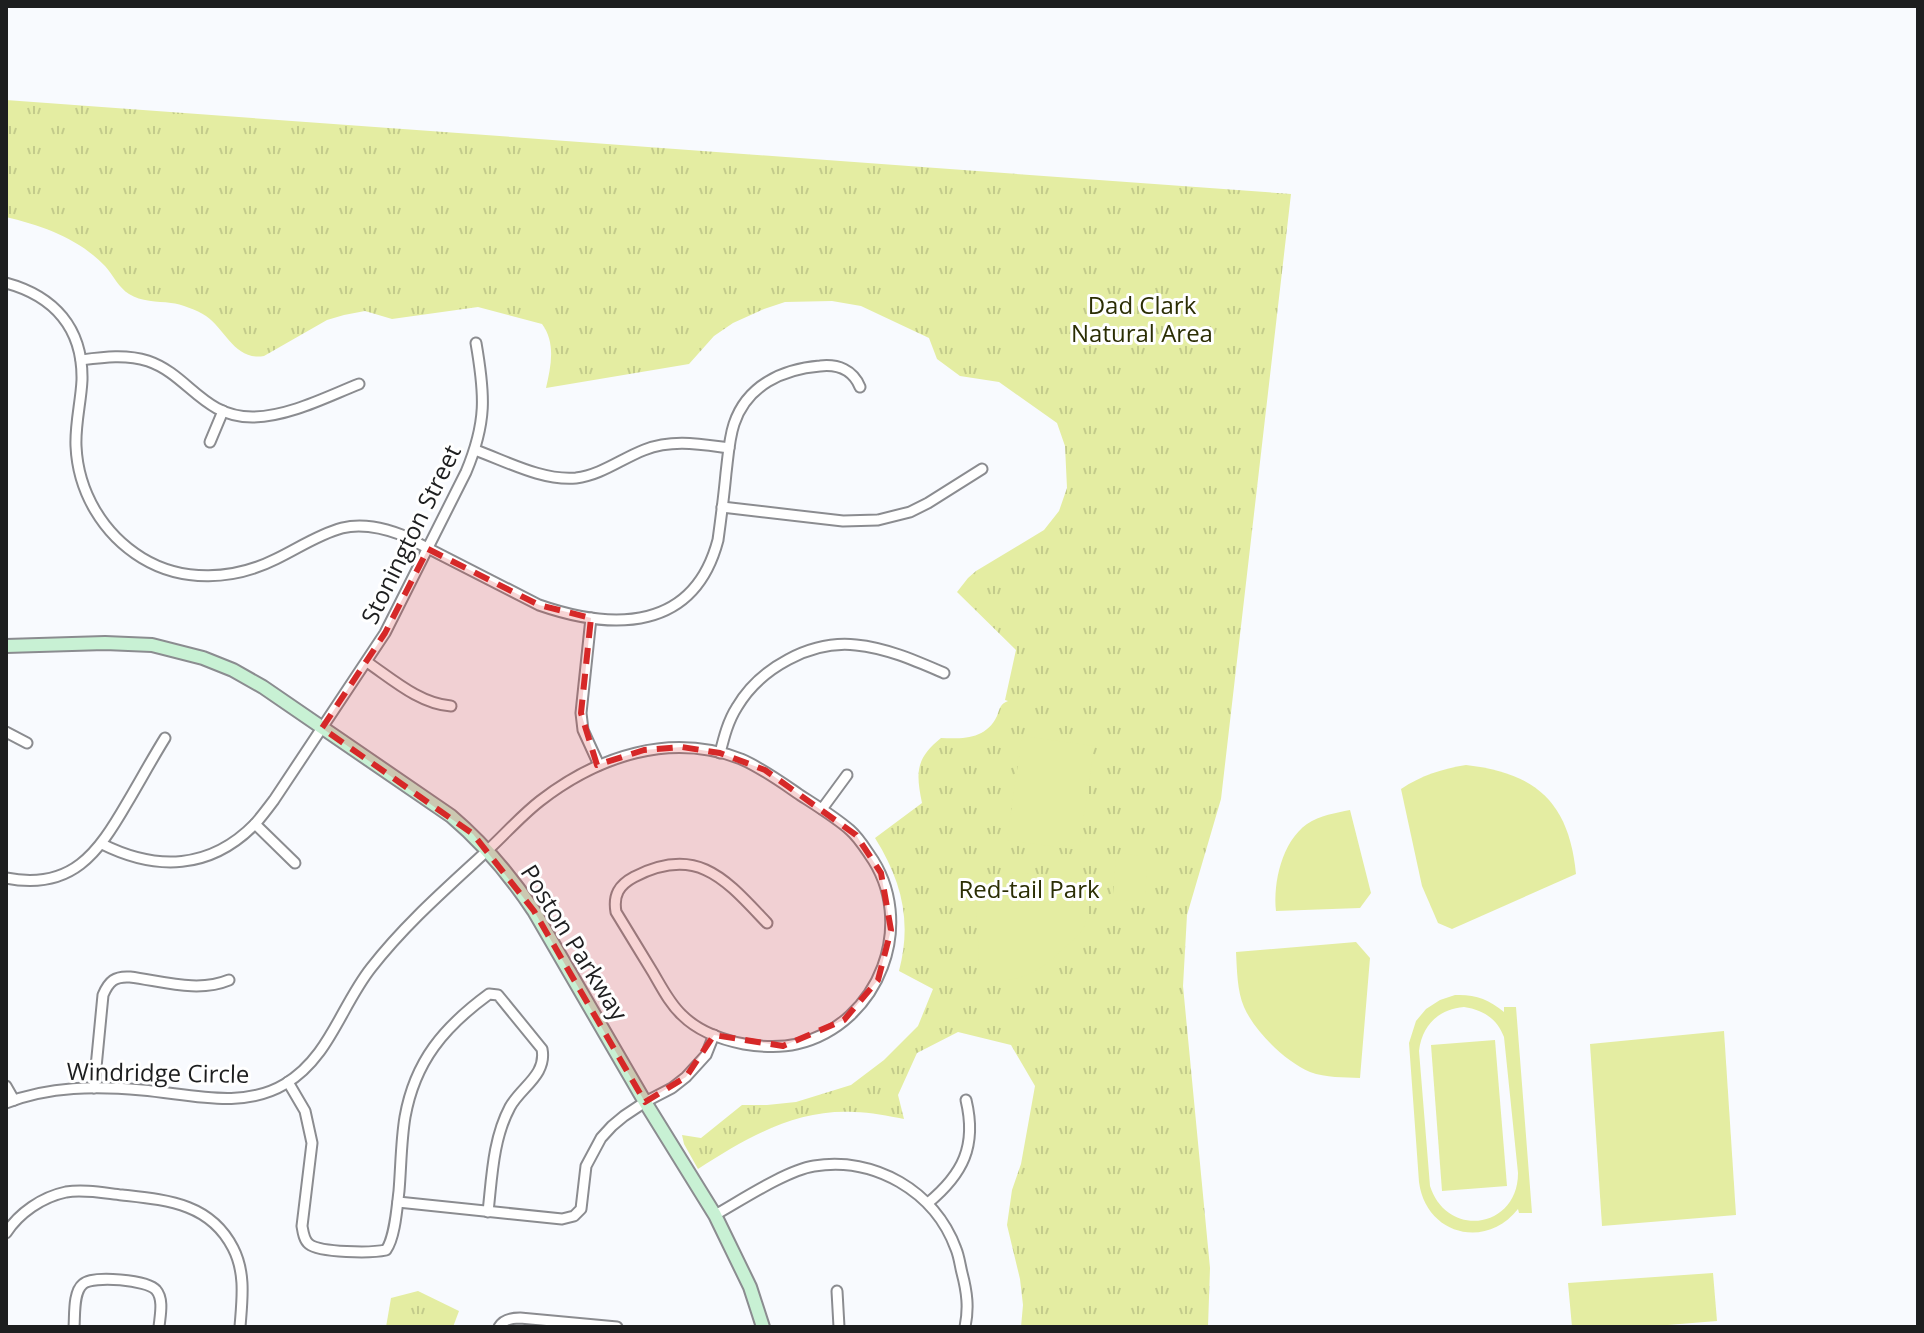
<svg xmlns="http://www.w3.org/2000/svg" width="1924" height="1333" viewBox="0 0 1924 1333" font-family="'Open Sans',sans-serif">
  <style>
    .grass { fill: url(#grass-tufts) }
    .pitch { fill: #e4eda2; fill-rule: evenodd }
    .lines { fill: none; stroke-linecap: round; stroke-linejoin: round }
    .street-casing { stroke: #8b8c90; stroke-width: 13 }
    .secondary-casing { stroke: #8b8c90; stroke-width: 16 }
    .street { stroke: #fff; stroke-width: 9 }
    .secondary { stroke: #c8f1d4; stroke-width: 12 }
    .marked { fill: #d62828; fill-opacity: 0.2; stroke: #d62828; stroke-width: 6; stroke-dasharray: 16 10; stroke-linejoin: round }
    .labels { text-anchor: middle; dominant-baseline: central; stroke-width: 6; stroke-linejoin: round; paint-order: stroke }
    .park-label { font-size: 24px; fill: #2b2e04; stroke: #fff }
    .street-label { font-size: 24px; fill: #1d1e1f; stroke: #fff }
  </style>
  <defs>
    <pattern id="grass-tufts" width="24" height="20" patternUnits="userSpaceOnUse" patternTransform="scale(2)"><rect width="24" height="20" fill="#e4eda2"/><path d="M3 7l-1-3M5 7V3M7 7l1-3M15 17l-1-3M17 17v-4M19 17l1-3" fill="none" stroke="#c3cb8b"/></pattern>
  </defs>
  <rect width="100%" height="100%" fill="#f8fafe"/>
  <g class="grass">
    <path d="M 6,100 L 1291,194 L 1221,799 L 1187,915 L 1183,986 L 1210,1268 L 1208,1327 L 1021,1327 L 1023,1305 L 1020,1279 L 1007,1225 L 1012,1190 L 1021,1164 L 1035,1086 L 1011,1045 L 958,1032 L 917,1053 L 898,1095 L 904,1119 C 888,1116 871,1112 854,1112 C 795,1109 746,1138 698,1169 L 684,1144 L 682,1135 L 701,1138 L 742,1105 L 767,1105 L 796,1102 L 851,1085 L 884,1060 L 918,1026 L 933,989 L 899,971 C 912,922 902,881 875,838 L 922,803 C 916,773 915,759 941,738 C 964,739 986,739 997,716 C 1000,708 1000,704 1008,701 L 1005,700 L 1016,650 L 957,592 L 968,578 L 976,571 L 1044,530 L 1059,511 L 1067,488 L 1065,446 L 1057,423 L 999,382 L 960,376 L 937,359 L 929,338 L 861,306 L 832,301 L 785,302 L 764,309 L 733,323 L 714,336 L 689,364 L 546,388 C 551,366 556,343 542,324 L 478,307 L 392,319 L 365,311 L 344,315 L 327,320 L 264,356 C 235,361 226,330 206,316 C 197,310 181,304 171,303 C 157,301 141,302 129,294 C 119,288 113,275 105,266 C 78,238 43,226 6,217 Z"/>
    <polygon points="418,1291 459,1311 453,1327 386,1327 391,1298"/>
  </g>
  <g class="pitch">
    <polygon points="1022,736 1094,746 1079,850 1007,840"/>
    <path d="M 1466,765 C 1537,773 1569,803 1576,874 L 1452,929 L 1438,923 L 1422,886 L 1401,789 C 1422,775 1442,769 1466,765 Z"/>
    <path d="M 1350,810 L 1371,893 L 1360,908 L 1276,911 C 1273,882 1282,842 1307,824 C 1320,815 1336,813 1350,810 Z"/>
    <polygon points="1122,853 1140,856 1147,864 1145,894 1136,901 1120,900 1113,894 1116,859"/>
    <path d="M 1027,873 L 1088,880 C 1088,896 1091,917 1082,930 C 1078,936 1070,943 1064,948 C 1037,975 1019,982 980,982 L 975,880 L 980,875 Z"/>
    <path d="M 1356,942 L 1370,958 L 1360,1078 C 1344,1077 1326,1078 1310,1072 C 1286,1062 1255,1032 1244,1007 C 1237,991 1237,970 1236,952 Z"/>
    <path d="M 1455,995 C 1474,994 1489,999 1504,1012 L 1504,1007 L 1516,1007 L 1532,1213 L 1519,1213 L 1518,1209 C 1486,1250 1426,1235 1419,1182 L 1409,1043 L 1416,1021 L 1426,1009 L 1440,1000 ZM 1464,1007 C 1484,1010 1497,1019 1504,1037 L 1518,1173 C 1518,1229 1447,1239 1430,1186 L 1419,1051 C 1422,1025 1439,1009 1464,1007 Z"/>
    <polygon points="1724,1031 1736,1215 1602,1226 1590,1044"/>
    <polygon points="1495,1040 1507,1186 1442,1191 1431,1045"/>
    <polygon points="1713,1273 1717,1321 1643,1327 1572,1327 1568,1283"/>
  </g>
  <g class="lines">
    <g class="street-casing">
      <g id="street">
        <path d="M 6,283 C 54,296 83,328 82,380 C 81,402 75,424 76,446 C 78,492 103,534 142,558 C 183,583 234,580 276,559 C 297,549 319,534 342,528 C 363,523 383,528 402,535 L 539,605 C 614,631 694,631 718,540 C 721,518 724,495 726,473 C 728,457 729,439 734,424 C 747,385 783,369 820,366 C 838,364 853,370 860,387"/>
        <path d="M 81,360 C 104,357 126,354 148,361 C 189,375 203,418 254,417 C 290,416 326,397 359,384"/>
        <polyline points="210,442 223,411"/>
        <path d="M 475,450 C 506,461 542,481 576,478 C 601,475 621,459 644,450 C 672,439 699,444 729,448"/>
        <polyline points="722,507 843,521 878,520 910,512 928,503 982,469"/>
        <polyline points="591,618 581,713 583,730 599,765"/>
        <path d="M 367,662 C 392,679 420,704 451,706"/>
        <polyline points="6,732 27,743"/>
        <path d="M 720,753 C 724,737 728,721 737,707 C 760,668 811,640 856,645 C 887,648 916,661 944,673"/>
        <polyline points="822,809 847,775"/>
        <polyline points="255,824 295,863"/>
        <path d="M 102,844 C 156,871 210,870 255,824 C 262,816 268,808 274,800 L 385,633 L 466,472 C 487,422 485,395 476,343"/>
        <path d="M 6,878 C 72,891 98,853 127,803 C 140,781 152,759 165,738"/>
        <path d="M 288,1082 L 305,1111 L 312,1143 L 302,1226 C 303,1232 304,1240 309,1244 C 320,1253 372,1253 386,1250 C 395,1238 397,1207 399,1191 C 401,1167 401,1141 405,1117 C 415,1061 444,1027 489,994 L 498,995 L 542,1049 C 547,1075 521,1087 510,1107 C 493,1139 492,1176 488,1212"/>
        <polyline points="6,1086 14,1100"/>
        <path d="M 94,1088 L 103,995 C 109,981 115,976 130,977 C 162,981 198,993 229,980"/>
        <path d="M 6,1103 C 50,1086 96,1086 142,1090 C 190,1094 242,1110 285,1084 C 329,1058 341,1006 371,968 C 406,923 448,887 490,848 C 506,833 522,815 540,801 C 598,756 670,732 741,759 C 762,768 781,782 800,795 C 817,806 835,817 850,830 C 858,837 863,845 869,854 C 918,922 880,1024 797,1044 C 780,1048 762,1047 744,1044 C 723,1040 698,1031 682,1015 C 669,1003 661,986 652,971 C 640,951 628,932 616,912 C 613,895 619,885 634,877 C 698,844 726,880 767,923"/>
        <polyline points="398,1202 562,1219 574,1216 581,1209 586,1166 601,1138 612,1126 624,1116 645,1102 672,1088 686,1077 706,1055 714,1035"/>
        <path d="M 928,1203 C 963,1174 977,1146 966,1100"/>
        <path d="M 715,1215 C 740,1201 787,1170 814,1166 C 874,1156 935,1191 956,1249 C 959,1256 960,1265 962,1273 C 967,1292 969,1308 965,1327"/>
        <path d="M 6,1233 C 19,1213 42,1197 66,1192 C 84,1189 104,1193 122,1195 C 167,1200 210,1203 233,1248 C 246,1273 242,1300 240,1327"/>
        <polyline points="837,1291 839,1327"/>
        <path d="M 74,1327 C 75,1315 73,1292 83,1284 C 93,1275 148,1280 156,1290 C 164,1299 160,1316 159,1327"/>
        <path d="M 499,1327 C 503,1320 512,1318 520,1318 L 617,1327"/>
      </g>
    </g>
    <g class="secondary-casing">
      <path id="secondary" d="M 6,646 L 105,643 L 152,645 L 203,658 L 233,670 L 263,687 L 451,816 C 484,844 510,875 534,911 L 645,1102 L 715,1215 L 750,1287 L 763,1327"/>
    </g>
    <use href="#street" class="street"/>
    <use href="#secondary" class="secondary"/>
  </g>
  <path class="marked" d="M 428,549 L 539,605 L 591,618 L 581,713 L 597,765 L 644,750 L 682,747 L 720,753 L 765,770 L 856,835 L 881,873 L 891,930 L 878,980 L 844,1020 L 783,1046 L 714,1035 L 686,1077 L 645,1102 L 534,911 L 473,834 L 322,728 L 385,633 Z"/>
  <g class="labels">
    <g class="park-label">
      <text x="1142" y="304">Dad Clark<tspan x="1142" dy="28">Natural Area</tspan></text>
      <text x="1029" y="888">Red-tail Park</text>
    </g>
    <g class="street-label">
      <text transform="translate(410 534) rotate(-64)">Stonington Street</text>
      <text transform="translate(575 942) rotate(58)">Poston Parkway</text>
      <text transform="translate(158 1072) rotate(1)">Windridge Circle</text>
    </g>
  </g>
  <rect width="1924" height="1333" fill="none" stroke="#1d1e1f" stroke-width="16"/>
</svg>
